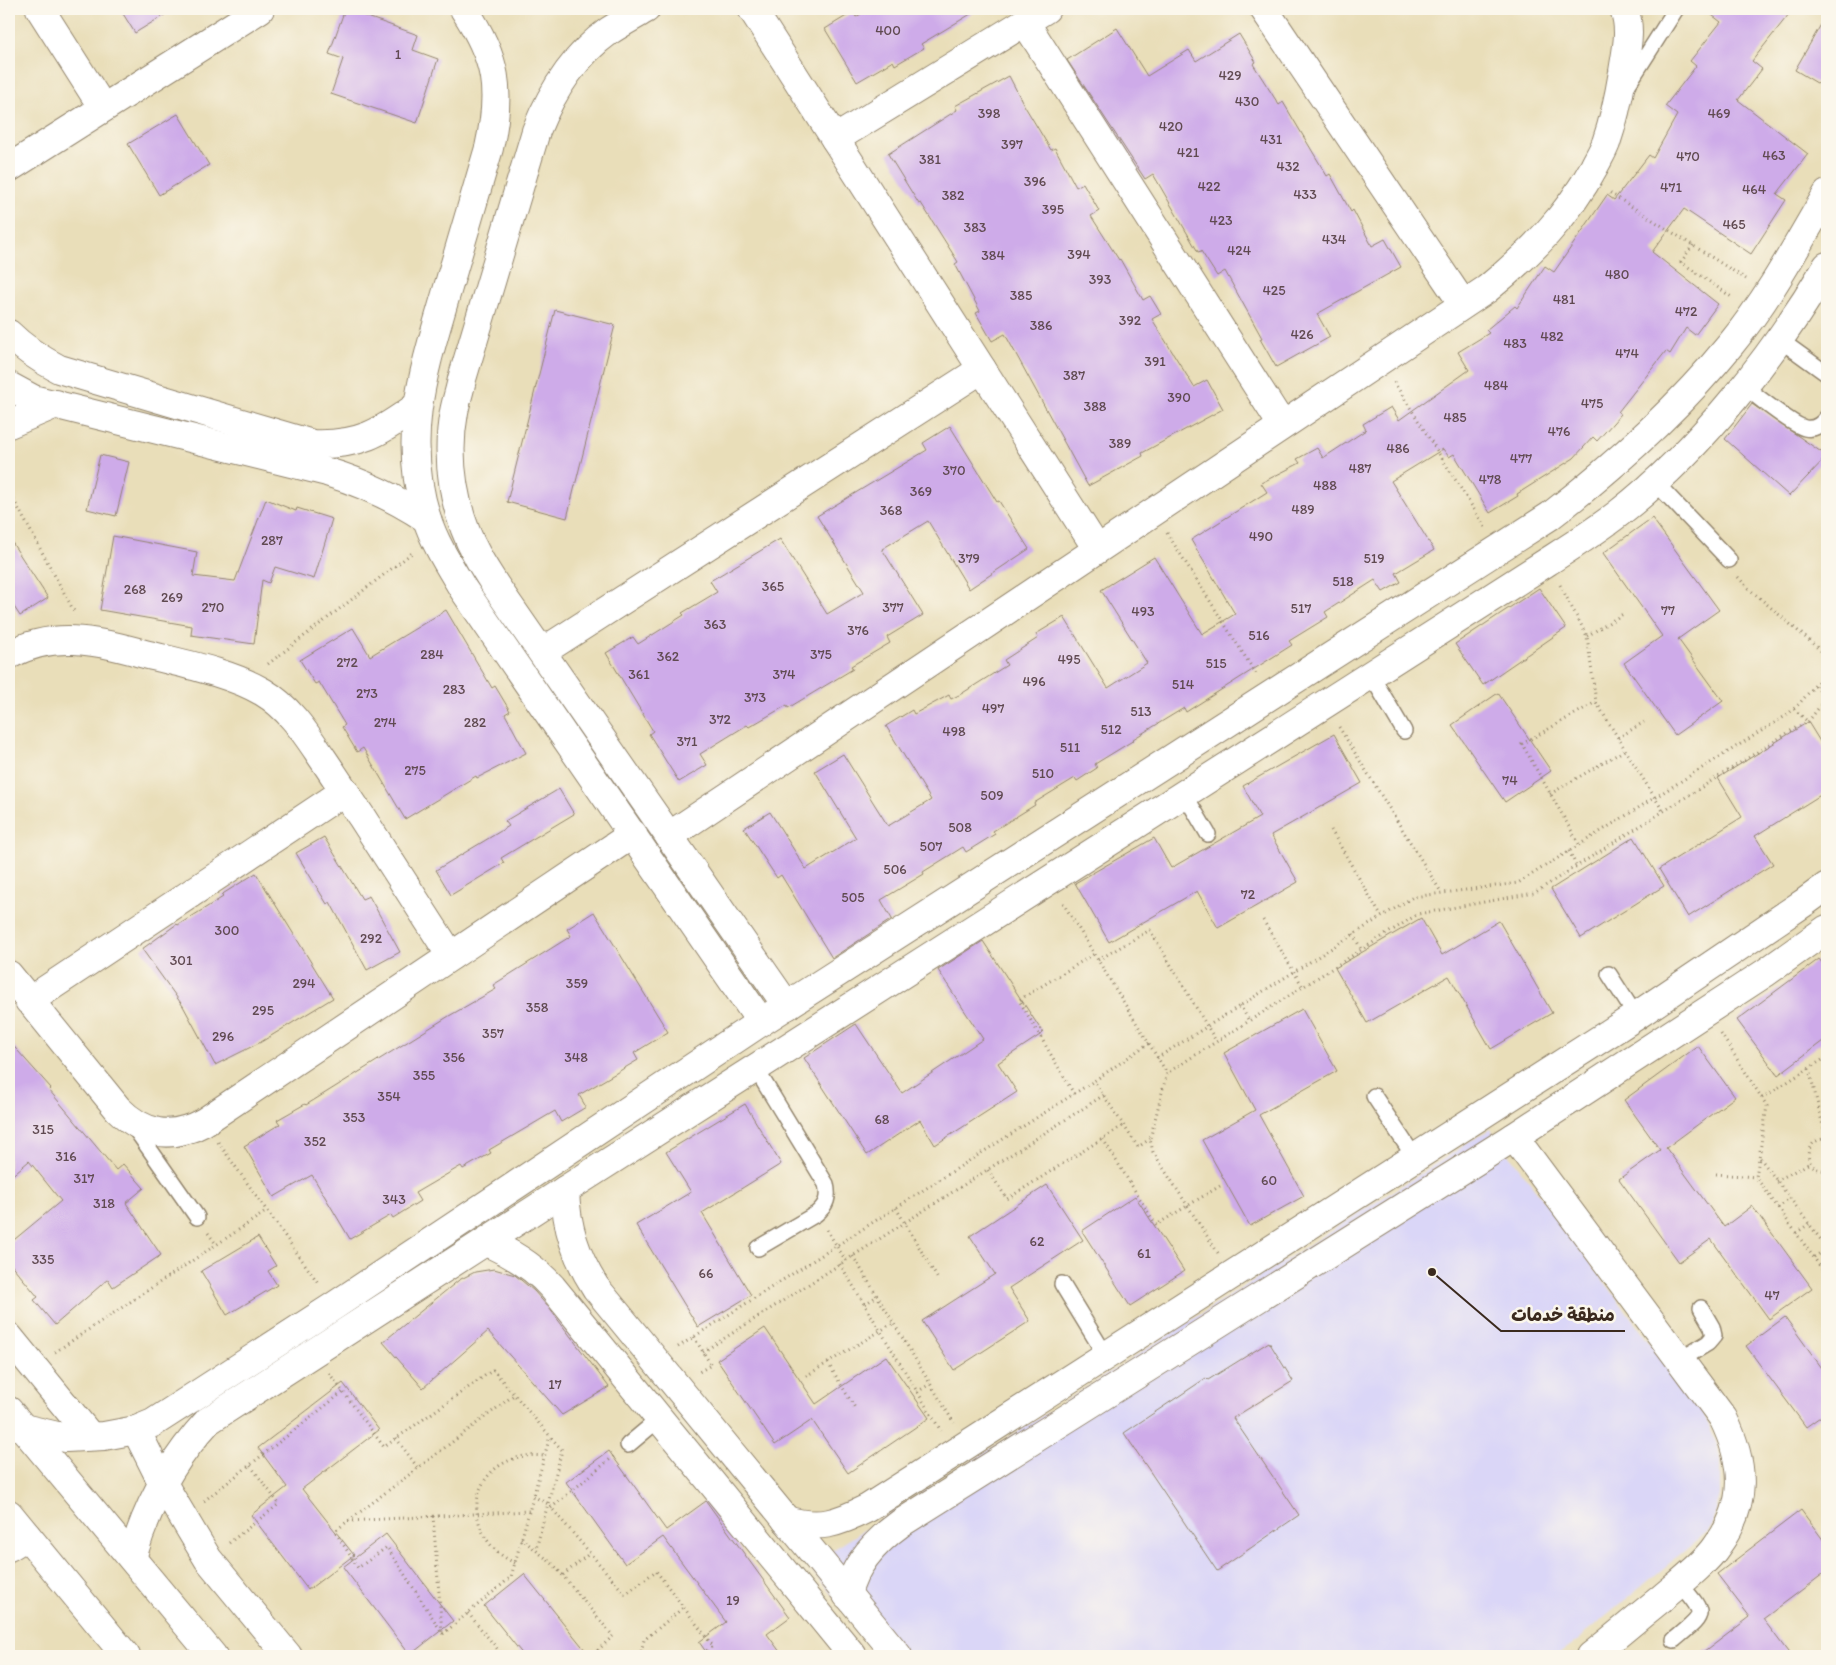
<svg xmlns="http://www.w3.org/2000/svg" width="1836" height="1665" viewBox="0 0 1836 1665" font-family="Itim,'Playpen Sans Arabic',sans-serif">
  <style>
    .built { fill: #dad6f7 }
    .building { fill: #ceabe9 }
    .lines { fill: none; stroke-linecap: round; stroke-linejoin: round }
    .service-casing { stroke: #92846c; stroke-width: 18 }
    .minor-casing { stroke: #92846c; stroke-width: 30 }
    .tertiary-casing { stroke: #92846c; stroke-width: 30 }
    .path { stroke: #92846c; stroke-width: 3; stroke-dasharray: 1 4; stroke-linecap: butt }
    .service { stroke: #fff; stroke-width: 15 }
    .minor { stroke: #fff; stroke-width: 28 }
    .tertiary { stroke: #fff; stroke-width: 28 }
    .labels { text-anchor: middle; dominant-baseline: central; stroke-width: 5; stroke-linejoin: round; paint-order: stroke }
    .number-label { font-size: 14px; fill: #604a51 }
    .leader { fill: none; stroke: #3b2a1e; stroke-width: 2 }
    .callout-dot { fill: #3b2a1e; stroke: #fbf7ec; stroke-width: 2 }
    .callout-label { font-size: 18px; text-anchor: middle; font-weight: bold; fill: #3b2a1e; stroke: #fbf7ec; stroke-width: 5; stroke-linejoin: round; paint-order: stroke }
  </style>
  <rect width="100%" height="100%" fill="#fbf7ec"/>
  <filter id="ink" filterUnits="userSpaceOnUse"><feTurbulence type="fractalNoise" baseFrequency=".02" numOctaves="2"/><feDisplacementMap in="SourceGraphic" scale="10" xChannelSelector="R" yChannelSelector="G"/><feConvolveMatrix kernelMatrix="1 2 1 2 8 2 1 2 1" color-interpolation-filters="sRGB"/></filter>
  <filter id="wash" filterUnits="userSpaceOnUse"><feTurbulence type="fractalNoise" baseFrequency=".0096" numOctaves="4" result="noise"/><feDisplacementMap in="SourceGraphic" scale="20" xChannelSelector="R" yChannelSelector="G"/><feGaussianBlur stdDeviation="1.12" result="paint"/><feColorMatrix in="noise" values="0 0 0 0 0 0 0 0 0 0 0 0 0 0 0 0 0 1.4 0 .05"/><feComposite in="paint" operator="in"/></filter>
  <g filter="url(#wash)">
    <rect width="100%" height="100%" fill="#e9deb9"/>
    <polygon class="built" points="1490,1129 1704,1415 1717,1443 1720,1459 1720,1495 1715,1514 1707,1532 1558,1656 883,1656 808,1566"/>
    <g id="blocks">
      <g class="building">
        <polygon points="120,9 174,9 135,33"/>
        <polygon points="345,9 418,35 413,50 438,59 417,123 331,94 343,59 329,54"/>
        <polygon points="869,9 979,9 921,44 924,48 895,65 893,61 857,82 825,29 853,12 856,17"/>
        <polygon points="1704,9 1793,9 1752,61 1762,69 1738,100 1808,154 1777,194 1786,200 1751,254 1684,209 1652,252 1718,304 1695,335 1686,328 1670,354 1666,351 1618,412 1621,414 1597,441 1593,437 1574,458 1517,494 1518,496 1490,513 1454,454 1449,457 1443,449 1391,481 1434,550 1396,573 1401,582 1383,592 1375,580 1325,612 1328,617 1289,641 1292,645 1186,712 1184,708 1133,739 1134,740 1095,764 1097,768 1077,781 1075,778 1034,803 1035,805 993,831 995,834 966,852 963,847 923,872 924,874 881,900 892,919 832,958 781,875 777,878 744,828 770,812 806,869 856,838 815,771 843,754 888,826 931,800 886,726 912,710 914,714 949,695 951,699 961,694 1007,665 1004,660 1038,638 1036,634 1064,617 1108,688 1147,663 1101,590 1154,557 1202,634 1235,614 1191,540 1267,492 1261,483 1300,463 1297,459 1317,448 1323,458 1366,430 1363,424 1391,407 1399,420 1469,370 1458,352 1489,333 1486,330 1515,306 1517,308 1545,266 1554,272 1607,195 1614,200 1649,155 1653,158 1677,115 1665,106 1696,66 1690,61 1721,22"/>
        <polygon points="1827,14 1827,89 1795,70"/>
        <polygon points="1117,28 1147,76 1189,50 1196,61 1239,34 1256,62 1253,64 1279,105 1283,102 1327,176 1330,174 1351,212 1353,210 1372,246 1385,239 1401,267 1317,314 1330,337 1276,367 1260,339 1262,338 1225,271 1217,276 1201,251 1198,252 1153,174 1145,179 1067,60"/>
        <polygon points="1009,76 1024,105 1051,150 1055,148 1076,187 1083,183 1099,211 1091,216 1119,260 1120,259 1143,300 1150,296 1161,314 1152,319 1194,387 1207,380 1223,409 1142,453 1143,456 1088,486 1005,334 992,341 976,313 980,311 955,264 958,262 921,203 919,204 888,154 957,110 955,106"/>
        <polygon points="178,114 209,165 159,195 128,144"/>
        <polygon points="555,310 615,325 567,518 507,502"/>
        <polygon points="1752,404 1827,456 1789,496 1725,439"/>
        <polygon points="950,426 997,502 999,501 1029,549 969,589 928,521 882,549 923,615 887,637 890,643 851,666 853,669 788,708 787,705 749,727 747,725 700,754 707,765 679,782 649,734 653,731 606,653 633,637 638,644 684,615 682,613 717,592 710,581 780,539 827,614 864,592 817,516 927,450 923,443"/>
        <polygon points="100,455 129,462 116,516 87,509"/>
        <polygon points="266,499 296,511 297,508 332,519 314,579 275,567 269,583 262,580 254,644 191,635 192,626 100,610 113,536 197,552 193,576 235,581"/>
        <polygon points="1652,518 1719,610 1678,639 1723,701 1675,735 1624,663 1662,636 1603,553"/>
        <polygon points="9,538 48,598 20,616 9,599"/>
        <polygon points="1539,588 1566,628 1483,685 1455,644"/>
        <polygon points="446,610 492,688 495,686 510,711 505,714 526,753 477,778 476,776 405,819 363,748 357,752 342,727 345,725 319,682 315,684 300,660 353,628 370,656"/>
        <polygon points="1498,693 1551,771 1505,802 1452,725"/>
        <polygon points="1808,722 1827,753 1827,791 1755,836 1773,864 1688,917 1659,869 1742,817 1718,778"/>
        <polygon points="1334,734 1362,783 1271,835 1298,882 1218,928 1197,891 1109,942 1075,883 1154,838 1171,868 1260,817 1243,786"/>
        <polygon points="559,789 574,814 501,858 504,863 451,895 436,870 509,826 505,821"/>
        <polygon points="324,837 362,899 369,896 400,952 367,970 330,902 327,904 296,853"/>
        <polygon points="1634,837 1664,886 1581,938 1551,889"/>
        <polygon points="256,873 333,998 261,1042 215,1065 183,1006 142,949 177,924 178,925 223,897 221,895"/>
        <polygon points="594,912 668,1032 634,1053 638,1060 579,1095 586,1107 561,1122 555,1111 489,1150 491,1153 463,1169 461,1166 415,1193 420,1201 393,1218 391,1215 350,1239 312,1175 274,1197 244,1146 280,1124 277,1120 305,1104 306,1105 449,1016 496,989 493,985 571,936 567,929"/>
        <polygon points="1421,918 1442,955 1499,921 1552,1013 1491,1049 1449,976 1367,1023 1335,968"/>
        <polygon points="983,941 1043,1033 998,1063 1017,1092 935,1145 920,1120 867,1155 804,1058 856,1024 902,1093 983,1039 938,970"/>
        <polygon points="1819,959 1827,969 1827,1038 1778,1075 1737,1020"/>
        <polygon points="1302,1009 1337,1071 1259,1115 1304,1196 1250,1226 1202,1140 1255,1110 1224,1053"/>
        <polygon points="9,1041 51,1088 49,1090 116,1170 123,1164 144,1188 126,1203 161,1255 113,1287 108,1279 55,1325 34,1300 38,1297 9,1262 9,1244 61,1201 29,1161 9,1178"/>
        <polygon points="1698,1046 1735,1097 1666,1148 1724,1227 1752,1206 1812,1288 1769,1319 1711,1239 1679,1262 1619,1179 1660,1150 1624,1100"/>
        <polygon points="745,1104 781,1164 702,1213 751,1295 698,1327 636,1225 691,1192 666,1152"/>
        <polygon points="1047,1185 1083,1240 1009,1288 1030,1321 954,1370 922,1321 995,1274 970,1236"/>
        <polygon points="1135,1196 1184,1271 1130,1306 1082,1231"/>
        <polygon points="258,1237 276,1266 268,1271 277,1285 227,1315 201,1271"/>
        <polygon points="494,1269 515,1275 534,1291 549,1308 609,1387 562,1415 488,1331 423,1388 383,1342 459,1280 475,1272"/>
        <polygon points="1785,1317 1827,1375 1827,1412 1806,1427 1746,1346"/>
        <polygon points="765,1328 816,1404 886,1356 929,1418 848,1473 812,1420 775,1445 717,1360"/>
        <polygon points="1269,1342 1293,1381 1233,1418 1299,1515 1217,1571 1124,1433 1206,1378 1208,1380"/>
        <polygon points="343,1383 379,1430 302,1489 354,1555 308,1590 251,1515 287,1487 258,1448"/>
        <polygon points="609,1451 666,1530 706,1501 790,1617 767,1634 783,1656 709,1656 699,1642 726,1622 663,1537 625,1564 566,1482"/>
        <polygon points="1801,1510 1827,1545 1827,1571 1763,1619 1791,1656 1699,1656 1750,1617 1717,1574"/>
        <polygon points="386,1534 453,1621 410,1655 343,1567"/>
        <polygon points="524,1574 590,1656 524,1656 484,1606"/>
      </g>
    </g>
  </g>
  <g filter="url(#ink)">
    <use href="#blocks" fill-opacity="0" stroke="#92846c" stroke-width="1"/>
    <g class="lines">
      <g class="service-casing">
        <g id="service">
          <polyline points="1627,86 1676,9"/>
          <polyline points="1780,340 1827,374"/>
          <path d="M 1744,386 C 1755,395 1794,426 1805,428 C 1815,430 1822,424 1827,417"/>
          <polyline points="1655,482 1729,560"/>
          <polyline points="1371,675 1404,731"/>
          <polyline points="1185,795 1208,834"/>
          <polyline points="1609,974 1636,1016"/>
          <path d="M 756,1069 L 826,1184 C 829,1197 827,1205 816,1214 L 758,1248"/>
          <polyline points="1374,1096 1415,1158"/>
          <polyline points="134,1127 197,1217"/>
          <polyline points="1062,1284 1106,1356"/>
          <polyline points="1680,1360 1708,1343 1714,1336 1712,1327 1701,1308"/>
          <polyline points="628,1445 659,1419"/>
          <path d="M 1674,1640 C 1706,1613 1707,1616 1679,1583"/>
        </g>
      </g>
      <g class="minor-casing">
        <g id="minor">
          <polyline points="40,9 103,108"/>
          <path d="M 464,9 C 497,59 502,90 489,148 C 474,199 459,250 444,301 C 422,376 402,440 427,519 C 435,544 450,567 463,589 L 761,1022"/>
          <path d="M 646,9 C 634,16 621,23 609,31 C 574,56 552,91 536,131 L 462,379 C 460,390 456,401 454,412 C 445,459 454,514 477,555 C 482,565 489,575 495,585 L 787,1006"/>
          <polyline points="752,9 1097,549"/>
          <polyline points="1264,9 1463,304"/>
          <polyline points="1025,22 1282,425"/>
          <polyline points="835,139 1046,9"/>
          <polyline points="9,168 260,9"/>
          <path d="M 9,334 C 24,349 40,359 59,369 L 312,444 C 359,446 380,433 417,406"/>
          <path d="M 9,386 L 33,399 L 327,472 C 364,483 395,498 427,519"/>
          <polyline points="9,424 56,404"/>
          <polyline points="542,652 982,369"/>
          <path d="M 9,655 C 52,631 96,640 141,653 C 179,663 229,672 263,692 C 290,708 306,734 323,759 C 336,778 348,797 361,816 C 391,862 421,909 451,956"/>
          <path d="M 669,836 L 1487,289 C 1530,254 1568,216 1594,167 C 1598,159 1603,151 1606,143 C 1614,120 1619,96 1623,72 C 1626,51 1632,30 1624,9"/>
          <path d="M 9,975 L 118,1109 C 144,1135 171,1140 204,1122 L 633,834"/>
          <polyline points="29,1001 345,791"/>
          <path d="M 1514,1137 L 1723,1418 C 1745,1463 1748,1504 1717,1546 C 1706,1563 1677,1585 1662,1598 C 1638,1617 1615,1637 1591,1656"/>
          <path d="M 565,1190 C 566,1227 576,1257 596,1288 L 898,1656"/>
          <path d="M 486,1242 C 512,1253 533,1266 552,1287 L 853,1656"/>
          <polyline points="9,1337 90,1436"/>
          <path d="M 23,1428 L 66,1438 L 104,1436 L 136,1430 L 153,1423 L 334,1306 L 761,1022 L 1550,516 C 1616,465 1678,409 1731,344 C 1769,298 1797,245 1827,194"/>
          <polyline points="136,1430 162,1482 208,1559 288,1656"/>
          <path d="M 786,1520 C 819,1530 838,1523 868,1508 L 1636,1016 L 1805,902 L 1827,886"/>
          <polyline points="9,1547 27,1536"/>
          <path d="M 132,1558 C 147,1505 171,1461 208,1421 L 565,1190 L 1547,562 C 1572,546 1596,531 1619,513 C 1700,450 1775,354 1827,266"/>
          <path d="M 847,1595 C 854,1564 876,1541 901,1523 L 1514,1137 L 1765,973 L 1827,929"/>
        </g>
      </g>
      <g class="tertiary-casing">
        <g id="tertiary">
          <polyline points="9,1411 213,1656"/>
          <polyline points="9,1514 126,1656"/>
        </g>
      </g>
      <g class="path">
        <polyline points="1823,9 1827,11"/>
        <polyline points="1610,193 1746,279"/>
        <polyline points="1693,245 1681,262 1733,298"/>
        <polyline points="1394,382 1485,527"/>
        <polyline points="9,491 75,613"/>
        <polyline points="1167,533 1256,674"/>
        <polyline points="1738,577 1747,587 1827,656"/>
        <polyline points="1560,585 1587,636 1596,702 1663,811"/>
        <polyline points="1587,636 1623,614"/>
        <polyline points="268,664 412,553"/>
        <polyline points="1815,686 1827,698"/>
        <polyline points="1794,709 1808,722"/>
        <polyline points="1339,727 1441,892"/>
        <polyline points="1618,738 1644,722"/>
        <polyline points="1550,794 1625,750"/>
        <polyline points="1331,830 1381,916"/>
        <polyline points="1579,844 1522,744 1596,702"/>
        <polyline points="1569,851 1576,865"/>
        <polyline points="1063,903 1167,1073"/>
        <polyline points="1263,920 1303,987"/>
        <polyline points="1353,934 1361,949"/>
        <polyline points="1098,960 1150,930 1216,1041"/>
        <polyline points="1240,1005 1249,1021"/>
        <polyline points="1721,1034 1767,1106 1756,1177 1827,1276"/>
        <polyline points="1149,1043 1094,1081 1138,1147 1150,1139"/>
        <polyline points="1157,1058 1413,897 1518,883 1787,715 1799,704 1827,671"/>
        <polyline points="1809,1069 1826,1138"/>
        <polyline points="1074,1094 1019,1000 1094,954"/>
        <polyline points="1762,1098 1827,1057"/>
        <polyline points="1103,1139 1156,1225 1220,1186"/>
        <path d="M 1827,1139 C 1801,1138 1803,1173 1827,1170"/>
        <polyline points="218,1142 319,1284"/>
        <polyline points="1760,1158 1827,1248"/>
        <polyline points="988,1170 1007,1199 1124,1125"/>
        <polyline points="1716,1174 1756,1177"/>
        <polyline points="1776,1181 1810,1163"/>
        <polyline points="896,1208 939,1281"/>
        <polyline points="1778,1208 1790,1198"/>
        <polyline points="827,1230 846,1261"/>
        <polyline points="208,1233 216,1244"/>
        <polyline points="1796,1233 1809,1224"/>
        <polyline points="1218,1253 1153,1152 1150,1139 1167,1073 1418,914 1534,893 1797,727 1808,722 1827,697"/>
        <polyline points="853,1256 954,1423"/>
        <polyline points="1814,1257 1827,1249"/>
        <polyline points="840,1264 941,1431"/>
        <polyline points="865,1304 877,1296"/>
        <polyline points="694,1337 711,1365 699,1372"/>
        <polyline points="678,1347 1094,1081"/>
        <polyline points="55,1352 267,1211"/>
        <polyline points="703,1352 1104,1095"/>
        <polyline points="828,1363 855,1408"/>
        <polyline points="329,1373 384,1447 493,1370 562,1450 536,1549"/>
        <polyline points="806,1376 893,1323"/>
        <polyline points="917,1392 930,1384"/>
        <polyline points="396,1438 418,1468"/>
        <polyline points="533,1496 548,1504 625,1594 656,1571 713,1646 699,1656"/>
        <polyline points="204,1501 343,1392"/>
        <polyline points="551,1508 614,1456"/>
        <polyline points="433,1516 442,1632"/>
        <polyline points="348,1521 529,1511"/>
        <polyline points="521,1538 554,1565 613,1636 598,1650 604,1656"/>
        <polyline points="229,1543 279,1504 250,1465"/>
        <path d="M 515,1563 C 468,1542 461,1478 513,1459 C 523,1455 533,1455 544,1456"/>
        <polyline points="563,1575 590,1553"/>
        <polyline points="468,1613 503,1656"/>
        <polyline points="443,1634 387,1547 358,1568 335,1531 514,1395"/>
        <polyline points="443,1634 511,1577 550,1436"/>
        <polyline points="590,1656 598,1650"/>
        <polyline points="640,1656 644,1640 684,1607"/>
      </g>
      <use href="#service" class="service"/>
      <use href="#minor" class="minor"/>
      <use href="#tertiary" class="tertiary"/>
    </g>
  </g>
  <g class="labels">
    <g class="number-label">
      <text x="888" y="30">400</text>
      <text x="398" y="54">1</text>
      <text x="1230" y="75">429</text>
      <text x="1247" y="101">430</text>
      <text x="989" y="113">398</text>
      <text x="1719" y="113">469</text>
      <text x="1171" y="126">420</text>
      <text x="1271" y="139">431</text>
      <text x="1012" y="144">397</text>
      <text x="1188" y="152">421</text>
      <text x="1774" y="155">463</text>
      <text x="1688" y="156">470</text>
      <text x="930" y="159">381</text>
      <text x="1288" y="166">432</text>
      <text x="1035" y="181">396</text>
      <text x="1209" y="186">422</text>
      <text x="1671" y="187">471</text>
      <text x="1754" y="189">464</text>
      <text x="1305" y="194">433</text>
      <text x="953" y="195">382</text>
      <text x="1053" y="209">395</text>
      <text x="1221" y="220">423</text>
      <text x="1734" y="224">465</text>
      <text x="975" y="227">383</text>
      <text x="1334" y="239">434</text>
      <text x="1239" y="250">424</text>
      <text x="1079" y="254">394</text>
      <text x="993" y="255">384</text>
      <text x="1617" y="274">480</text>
      <text x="1100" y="279">393</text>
      <text x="1274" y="290">425</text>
      <text x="1021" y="295">385</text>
      <text x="1564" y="299">481</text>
      <text x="1686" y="311">472</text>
      <text x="1130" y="320">392</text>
      <text x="1041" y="325">386</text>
      <text x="1302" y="334">426</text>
      <text x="1552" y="336">482</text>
      <text x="1515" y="343">483</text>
      <text x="1627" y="353">474</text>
      <text x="1155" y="361">391</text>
      <text x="1074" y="375">387</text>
      <text x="1496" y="385">484</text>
      <text x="1179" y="397">390</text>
      <text x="1592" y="403">475</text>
      <text x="1095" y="406">388</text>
      <text x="1455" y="417">485</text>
      <text x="1559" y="431">476</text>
      <text x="1120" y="443">389</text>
      <text x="1398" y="448">486</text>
      <text x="1521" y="458">477</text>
      <text x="1360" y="468">487</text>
      <text x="954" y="470">370</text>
      <text x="1490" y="479">478</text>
      <text x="1325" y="485">488</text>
      <text x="921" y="491">369</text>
      <text x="1303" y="509">489</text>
      <text x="891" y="510">368</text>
      <text x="1261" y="536">490</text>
      <text x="272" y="540">287</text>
      <text x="969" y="558">379</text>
      <text x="1374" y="558">519</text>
      <text x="1343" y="581">518</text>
      <text x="773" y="586">365</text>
      <text x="135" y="589">268</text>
      <text x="172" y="597">269</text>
      <text x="213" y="607">270</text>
      <text x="893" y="607">377</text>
      <text x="1301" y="608">517</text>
      <text x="1668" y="610">77</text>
      <text x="1143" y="611">493</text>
      <text x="715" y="624">363</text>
      <text x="858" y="630">376</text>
      <text x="1259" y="635">516</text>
      <text x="432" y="654">284</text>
      <text x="821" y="654">375</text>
      <text x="668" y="656">362</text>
      <text x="1069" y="659">495</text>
      <text x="347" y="662">272</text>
      <text x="1216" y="663">515</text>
      <text x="639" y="674">361</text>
      <text x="784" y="674">374</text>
      <text x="1034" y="681">496</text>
      <text x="1183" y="684">514</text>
      <text x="454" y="689">283</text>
      <text x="367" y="693">273</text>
      <text x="755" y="697">373</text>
      <text x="993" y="708">497</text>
      <text x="1141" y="711">513</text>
      <text x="720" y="719">372</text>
      <text x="385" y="722">274</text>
      <text x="475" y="722">282</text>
      <text x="1111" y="729">512</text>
      <text x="954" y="731">498</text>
      <text x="687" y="741">371</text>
      <text x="1070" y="747">511</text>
      <text x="415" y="770">275</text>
      <text x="1043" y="773">510</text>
      <text x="1510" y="780">74</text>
      <text x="992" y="795">509</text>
      <text x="960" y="827">508</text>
      <text x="931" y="846">507</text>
      <text x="895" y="869">506</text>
      <text x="1248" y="894">72</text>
      <text x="853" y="897">505</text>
      <text x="227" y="930">300</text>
      <text x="371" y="938">292</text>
      <text x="181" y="960">301</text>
      <text x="304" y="983">294</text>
      <text x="577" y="983">359</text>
      <text x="537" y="1007">358</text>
      <text x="263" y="1010">295</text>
      <text x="493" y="1033">357</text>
      <text x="223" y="1036">296</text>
      <text x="454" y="1057">356</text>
      <text x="576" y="1057">348</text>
      <text x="424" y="1075">355</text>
      <text x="389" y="1096">354</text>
      <text x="354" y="1117">353</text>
      <text x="882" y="1119">68</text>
      <text x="43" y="1129">315</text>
      <text x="315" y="1141">352</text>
      <text x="66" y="1156">316</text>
      <text x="84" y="1178">317</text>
      <text x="1269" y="1180">60</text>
      <text x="394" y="1199">343</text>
      <text x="104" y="1203">318</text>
      <text x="1037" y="1241">62</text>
      <text x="1144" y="1253">61</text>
      <text x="43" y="1259">335</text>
      <text x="706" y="1273">66</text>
      <text x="1772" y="1295">47</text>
      <text x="555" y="1384">17</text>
      <text x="733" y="1600">19</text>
    </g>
  </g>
  <path class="leader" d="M1432 1272L1501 1331H1625"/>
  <circle class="callout-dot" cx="1432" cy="1272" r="5"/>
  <g class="callout-label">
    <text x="1563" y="1321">منطقة خدمات</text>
  </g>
  <rect width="1836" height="1665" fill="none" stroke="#fbf7ec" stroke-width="30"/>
</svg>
